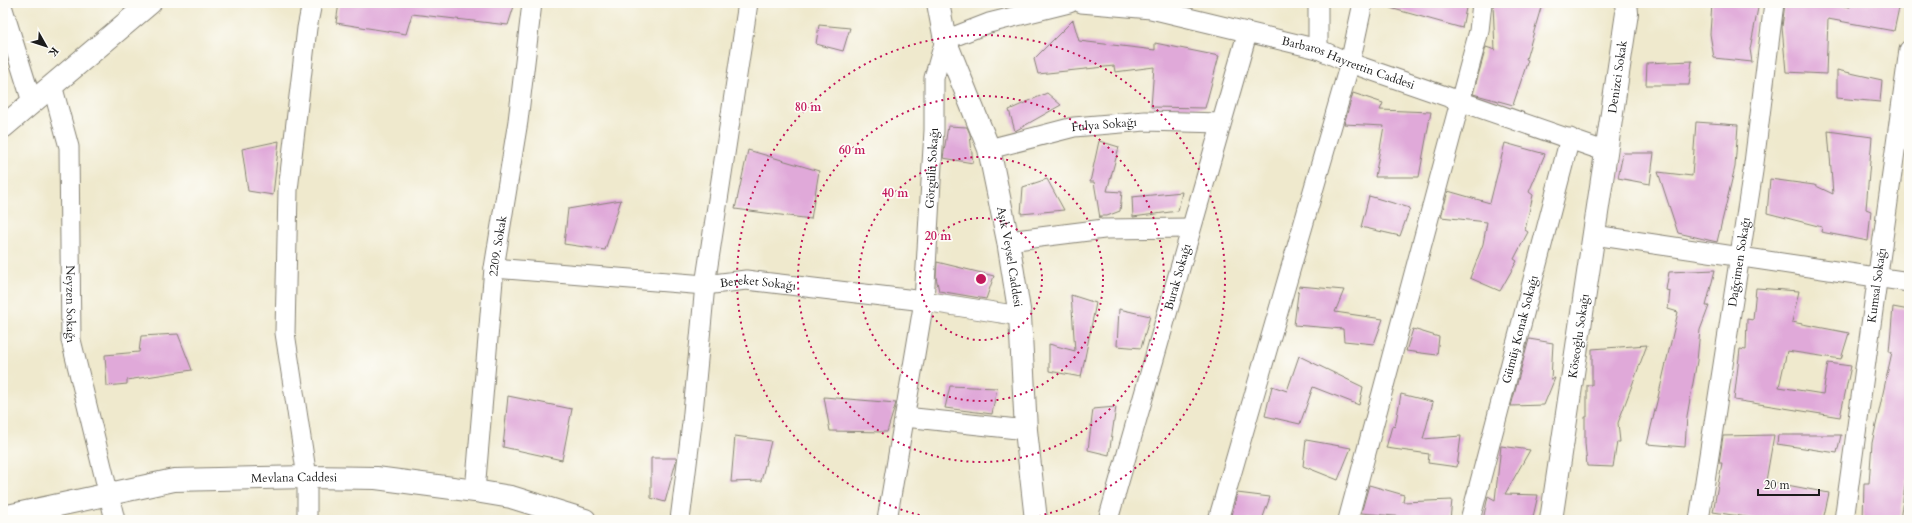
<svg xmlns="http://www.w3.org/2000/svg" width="1912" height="523" viewBox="0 0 1912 523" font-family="Cardo,serif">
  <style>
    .building { fill: #e0a9d9 }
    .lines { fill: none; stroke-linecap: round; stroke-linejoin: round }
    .street-casing { stroke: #868274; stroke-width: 21 }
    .secondary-casing { stroke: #868274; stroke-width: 24 }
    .street { stroke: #fff; stroke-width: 19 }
    .secondary { stroke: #fff; stroke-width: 22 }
    .ring { fill: none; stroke: #c2185b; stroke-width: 2; stroke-dasharray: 2 4 }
    .labels { text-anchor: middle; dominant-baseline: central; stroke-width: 3.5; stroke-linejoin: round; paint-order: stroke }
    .street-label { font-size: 12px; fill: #1c1c1c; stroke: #fdfcf7 }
    .centre { fill: #c2185b; stroke: #fdfcf7; stroke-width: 2 }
    .ring-label { font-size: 12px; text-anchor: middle; font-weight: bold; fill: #c2185b; stroke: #fdfcf7; stroke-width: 3.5; stroke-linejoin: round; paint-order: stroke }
  </style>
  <rect width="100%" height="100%" fill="#fdfcf7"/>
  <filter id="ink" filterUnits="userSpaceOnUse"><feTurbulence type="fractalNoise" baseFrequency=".025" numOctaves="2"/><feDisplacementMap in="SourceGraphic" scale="8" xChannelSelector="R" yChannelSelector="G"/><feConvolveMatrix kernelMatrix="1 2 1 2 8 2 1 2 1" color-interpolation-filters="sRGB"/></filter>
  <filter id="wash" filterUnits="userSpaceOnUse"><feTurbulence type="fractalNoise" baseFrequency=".012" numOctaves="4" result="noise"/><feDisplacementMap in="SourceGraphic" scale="16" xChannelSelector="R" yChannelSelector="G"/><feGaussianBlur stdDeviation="0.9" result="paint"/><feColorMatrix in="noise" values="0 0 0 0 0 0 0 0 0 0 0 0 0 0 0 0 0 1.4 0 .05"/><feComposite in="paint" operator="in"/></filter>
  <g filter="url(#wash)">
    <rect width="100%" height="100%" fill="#efe9cd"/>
    <g id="blocks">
      <g class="building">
        <polygon points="339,3 515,3 508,25 412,14 406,34 336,23"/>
        <polygon points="1390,3 1467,3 1462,28 1390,8"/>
        <polygon points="1712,3 1759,3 1750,49 1752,62 1714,58 1710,34"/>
        <polygon points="1785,3 1829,3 1850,7 1850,3 1900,3 1894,31 1828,19 1826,74 1786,72 1782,27"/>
        <polygon points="1493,4 1542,4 1526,59 1528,60 1513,105 1473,94 1486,47 1495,50"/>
        <polygon points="1073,20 1079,41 1155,50 1155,43 1219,56 1205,108 1151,107 1154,67 1115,72 1114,66 1038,74 1034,59"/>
        <polygon points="819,25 850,28 843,51 816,44"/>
        <polygon points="1692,61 1689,85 1646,85 1647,63"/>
        <polygon points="1837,70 1882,80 1880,102 1837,98"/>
        <polygon points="1047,93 1061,105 1015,131 1009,110"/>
        <polygon points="1353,93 1383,103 1380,110 1431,112 1419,177 1375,177 1384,126 1344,124"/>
        <polygon points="1696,122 1738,125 1735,167 1717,242 1678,233 1658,172 1692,176"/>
        <polygon points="948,126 967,127 970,134 973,163 943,158"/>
        <polygon points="1828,131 1872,137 1866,209 1871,211 1868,241 1821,232 1822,227 1767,213 1770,179 1814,185 1833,194"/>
        <polygon points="279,141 273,195 248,191 242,149"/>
        <polygon points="1099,141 1119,147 1107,191 1122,192 1120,211 1107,216 1100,216 1100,218 1094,182 1090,182"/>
        <polygon points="1505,143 1545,154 1529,192 1533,195 1525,230 1528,232 1514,259 1517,261 1500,291 1470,278 1483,244 1487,222 1441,217 1448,191 1490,203"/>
        <polygon points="748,150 819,171 811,219 735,209"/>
        <polygon points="1623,153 1654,153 1650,184 1618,178"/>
        <polygon points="1047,179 1064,210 1021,214 1023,187"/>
        <polygon points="1182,192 1178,211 1133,217 1132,197"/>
        <polygon points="1369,196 1410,208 1400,236 1361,227"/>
        <polygon points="621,200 605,250 564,244 568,209"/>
        <polygon points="937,262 994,276 986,299 939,291 936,277"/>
        <polygon points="1715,270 1706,306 1709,306 1700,330 1697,361 1687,416 1685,447 1647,444 1678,312 1668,309 1670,291 1666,290 1669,272"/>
        <polygon points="1299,286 1344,290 1335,312 1383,319 1374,344 1344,341 1343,329 1294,325"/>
        <polygon points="1756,288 1799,291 1792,322 1849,333 1841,359 1787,351 1779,387 1823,394 1828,363 1851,366 1840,417 1734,400 1740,349 1746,350 1747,319 1753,320"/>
        <polygon points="1071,295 1096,303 1081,377 1049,371 1049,344 1075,351"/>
        <polygon points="1893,307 1909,310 1909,480 1906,480 1900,520 1863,520 1864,483 1869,483 1872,443 1892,352 1889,352"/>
        <polygon points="1119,309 1150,316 1141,348 1117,346"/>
        <polygon points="1413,329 1439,337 1437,355 1406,351"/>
        <polygon points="178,334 192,370 127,380 127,384 107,386 105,355 139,352 141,336"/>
        <polygon points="1529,339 1553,343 1551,379 1555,378 1544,405 1511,406"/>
        <polygon points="1647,345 1618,423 1620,442 1617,442 1613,467 1587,466 1585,443 1585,417 1587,417 1587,385 1592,385 1592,349"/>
        <polygon points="1299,356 1363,387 1359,405 1313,387 1300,424 1265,416 1272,386 1287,391"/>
        <polygon points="950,386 997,388 992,414 945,408"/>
        <polygon points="1401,394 1433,402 1423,439 1461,436 1457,467 1428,463 1429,454 1386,448 1392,426 1395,427"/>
        <polygon points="508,396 572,409 562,460 503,447"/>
        <polygon points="824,397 896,403 887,432 830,431"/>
        <polygon points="1116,407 1109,455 1088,450 1093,409"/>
        <polygon points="1774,435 1766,481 1829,493 1823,520 1765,520 1713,512 1722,463 1719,463 1723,436"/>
        <polygon points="1778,435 1841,435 1837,453 1777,444"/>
        <polygon points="735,436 771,441 761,481 731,482"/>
        <polygon points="1306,440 1351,448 1338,480 1303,466"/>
        <polygon points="1501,446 1530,450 1505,494 1538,495 1533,517 1525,518 1528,520 1483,520 1488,496 1495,500"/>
        <polygon points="651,458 677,458 665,502 651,498"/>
        <polygon points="1369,485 1404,495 1403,502 1452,500 1450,520 1416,520 1416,518 1361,513"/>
        <polygon points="1237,493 1270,497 1262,520 1231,520"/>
      </g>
    </g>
  </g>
  <g filter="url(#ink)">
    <use href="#blocks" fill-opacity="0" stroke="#868274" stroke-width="1"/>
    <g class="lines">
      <g class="street-casing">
        <g id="street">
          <path id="s1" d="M 1081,3 L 1151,9 L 1318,49 L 1350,63 L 1607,152"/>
          <polyline points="3,9 32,102"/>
          <polyline points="1318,49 1318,3"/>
          <path id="s2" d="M 52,85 L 69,147 L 71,340 L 115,520"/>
          <path id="s3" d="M 989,149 L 1074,127 L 1145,121 L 1221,123"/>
          <polyline points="1594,235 1909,282"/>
          <polyline points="1008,241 1104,229 1191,228"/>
          <path id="s4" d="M 494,268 L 705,285 L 746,280 L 924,301 L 1020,316"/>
          <polyline points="905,417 1026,430"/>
          <path id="s5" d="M 475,491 L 494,268 L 518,121 L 532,3"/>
          <polyline points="307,520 307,477 285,333 288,190 307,28 312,3"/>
          <polyline points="680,520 692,423 705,285 748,3"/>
          <path id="s6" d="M 887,520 L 924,301 L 934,130 L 934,78 L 945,40 L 989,23 L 1069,3"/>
          <path id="s7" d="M 1108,520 L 1247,34"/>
          <polyline points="1218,520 1350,63 1363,3"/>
          <polyline points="1348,520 1479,31 1482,3"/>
          <path id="s8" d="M 1470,520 L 1570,138"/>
          <path id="s9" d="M 1699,520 L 1753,171 L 1774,3"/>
          <path id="s10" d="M 1844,520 L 1909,50"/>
        </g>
      </g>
      <g class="secondary-casing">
        <g id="secondary">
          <path id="s11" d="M 938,3 L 945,40 L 989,149 L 1008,241 L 1020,316 L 1026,430 L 1036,520"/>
          <polyline points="3,127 150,3"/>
          <path id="s12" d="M 3,517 L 174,480 L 307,477 L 376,478 L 475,491 L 511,497 L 585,520"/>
          <path id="s13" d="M 1551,520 L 1627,13 L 1626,3"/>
        </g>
      </g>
      <use href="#street" class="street"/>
      <use href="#secondary" class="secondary"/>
    </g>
  </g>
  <g class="ring">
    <circle cx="981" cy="279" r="61"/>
    <circle cx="981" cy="279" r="122"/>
    <circle cx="981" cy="279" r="183"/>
    <path d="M943 520A244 244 0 1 1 1019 520"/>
  </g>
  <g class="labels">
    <g class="street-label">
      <text stroke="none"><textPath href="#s1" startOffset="275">Barbaros Hayrettin Caddesi</textPath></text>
      <text stroke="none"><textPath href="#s13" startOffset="448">Denizci Sokak</textPath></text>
      <text stroke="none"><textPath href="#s3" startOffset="118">Fulya Sokağı</textPath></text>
      <text stroke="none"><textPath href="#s6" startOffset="355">Görgülü Sokağı</textPath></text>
      <text stroke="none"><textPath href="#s5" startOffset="246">2209. Sokak</textPath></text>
      <text stroke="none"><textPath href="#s11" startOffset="265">Aşık Veysel Caddesi</textPath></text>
      <text stroke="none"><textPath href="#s9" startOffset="261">Dağçimen Sokağı</textPath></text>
      <text stroke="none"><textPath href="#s7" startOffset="253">Burak Sokağı</textPath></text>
      <text stroke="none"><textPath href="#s4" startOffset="265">Bereket Sokağı</textPath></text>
      <text stroke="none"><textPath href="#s10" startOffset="237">Kumsal Sokağı</textPath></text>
      <text stroke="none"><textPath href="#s2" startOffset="221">Neyzen Sokağı</textPath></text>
      <text stroke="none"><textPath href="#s8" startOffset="197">Gümüş Konak Sokağı</textPath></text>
      <text stroke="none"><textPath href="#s13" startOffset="186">Köseoğlu Sokağı</textPath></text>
      <text stroke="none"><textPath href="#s12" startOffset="295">Mevlana Caddesi</textPath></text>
    </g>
  </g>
  <circle cx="981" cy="279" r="6" class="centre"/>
  <g class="ring-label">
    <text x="808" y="111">80 m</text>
    <text x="852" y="154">60 m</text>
    <text x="895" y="197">40 m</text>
    <text x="938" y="240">20 m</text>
  </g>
  <rect width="1912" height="523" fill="none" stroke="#fdfcf7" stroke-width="16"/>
  <g transform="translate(46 46) rotate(129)" stroke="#fdfcf7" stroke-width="3" paint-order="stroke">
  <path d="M0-3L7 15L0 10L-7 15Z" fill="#1c1c1c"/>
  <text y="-6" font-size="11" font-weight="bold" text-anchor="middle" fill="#1c1c1c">K</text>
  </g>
  <path d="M1758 489v6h61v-6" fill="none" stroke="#1c1c1c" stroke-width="2"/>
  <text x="1764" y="489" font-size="12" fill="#1c1c1c" stroke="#fdfcf7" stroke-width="3" paint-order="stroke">20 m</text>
</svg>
